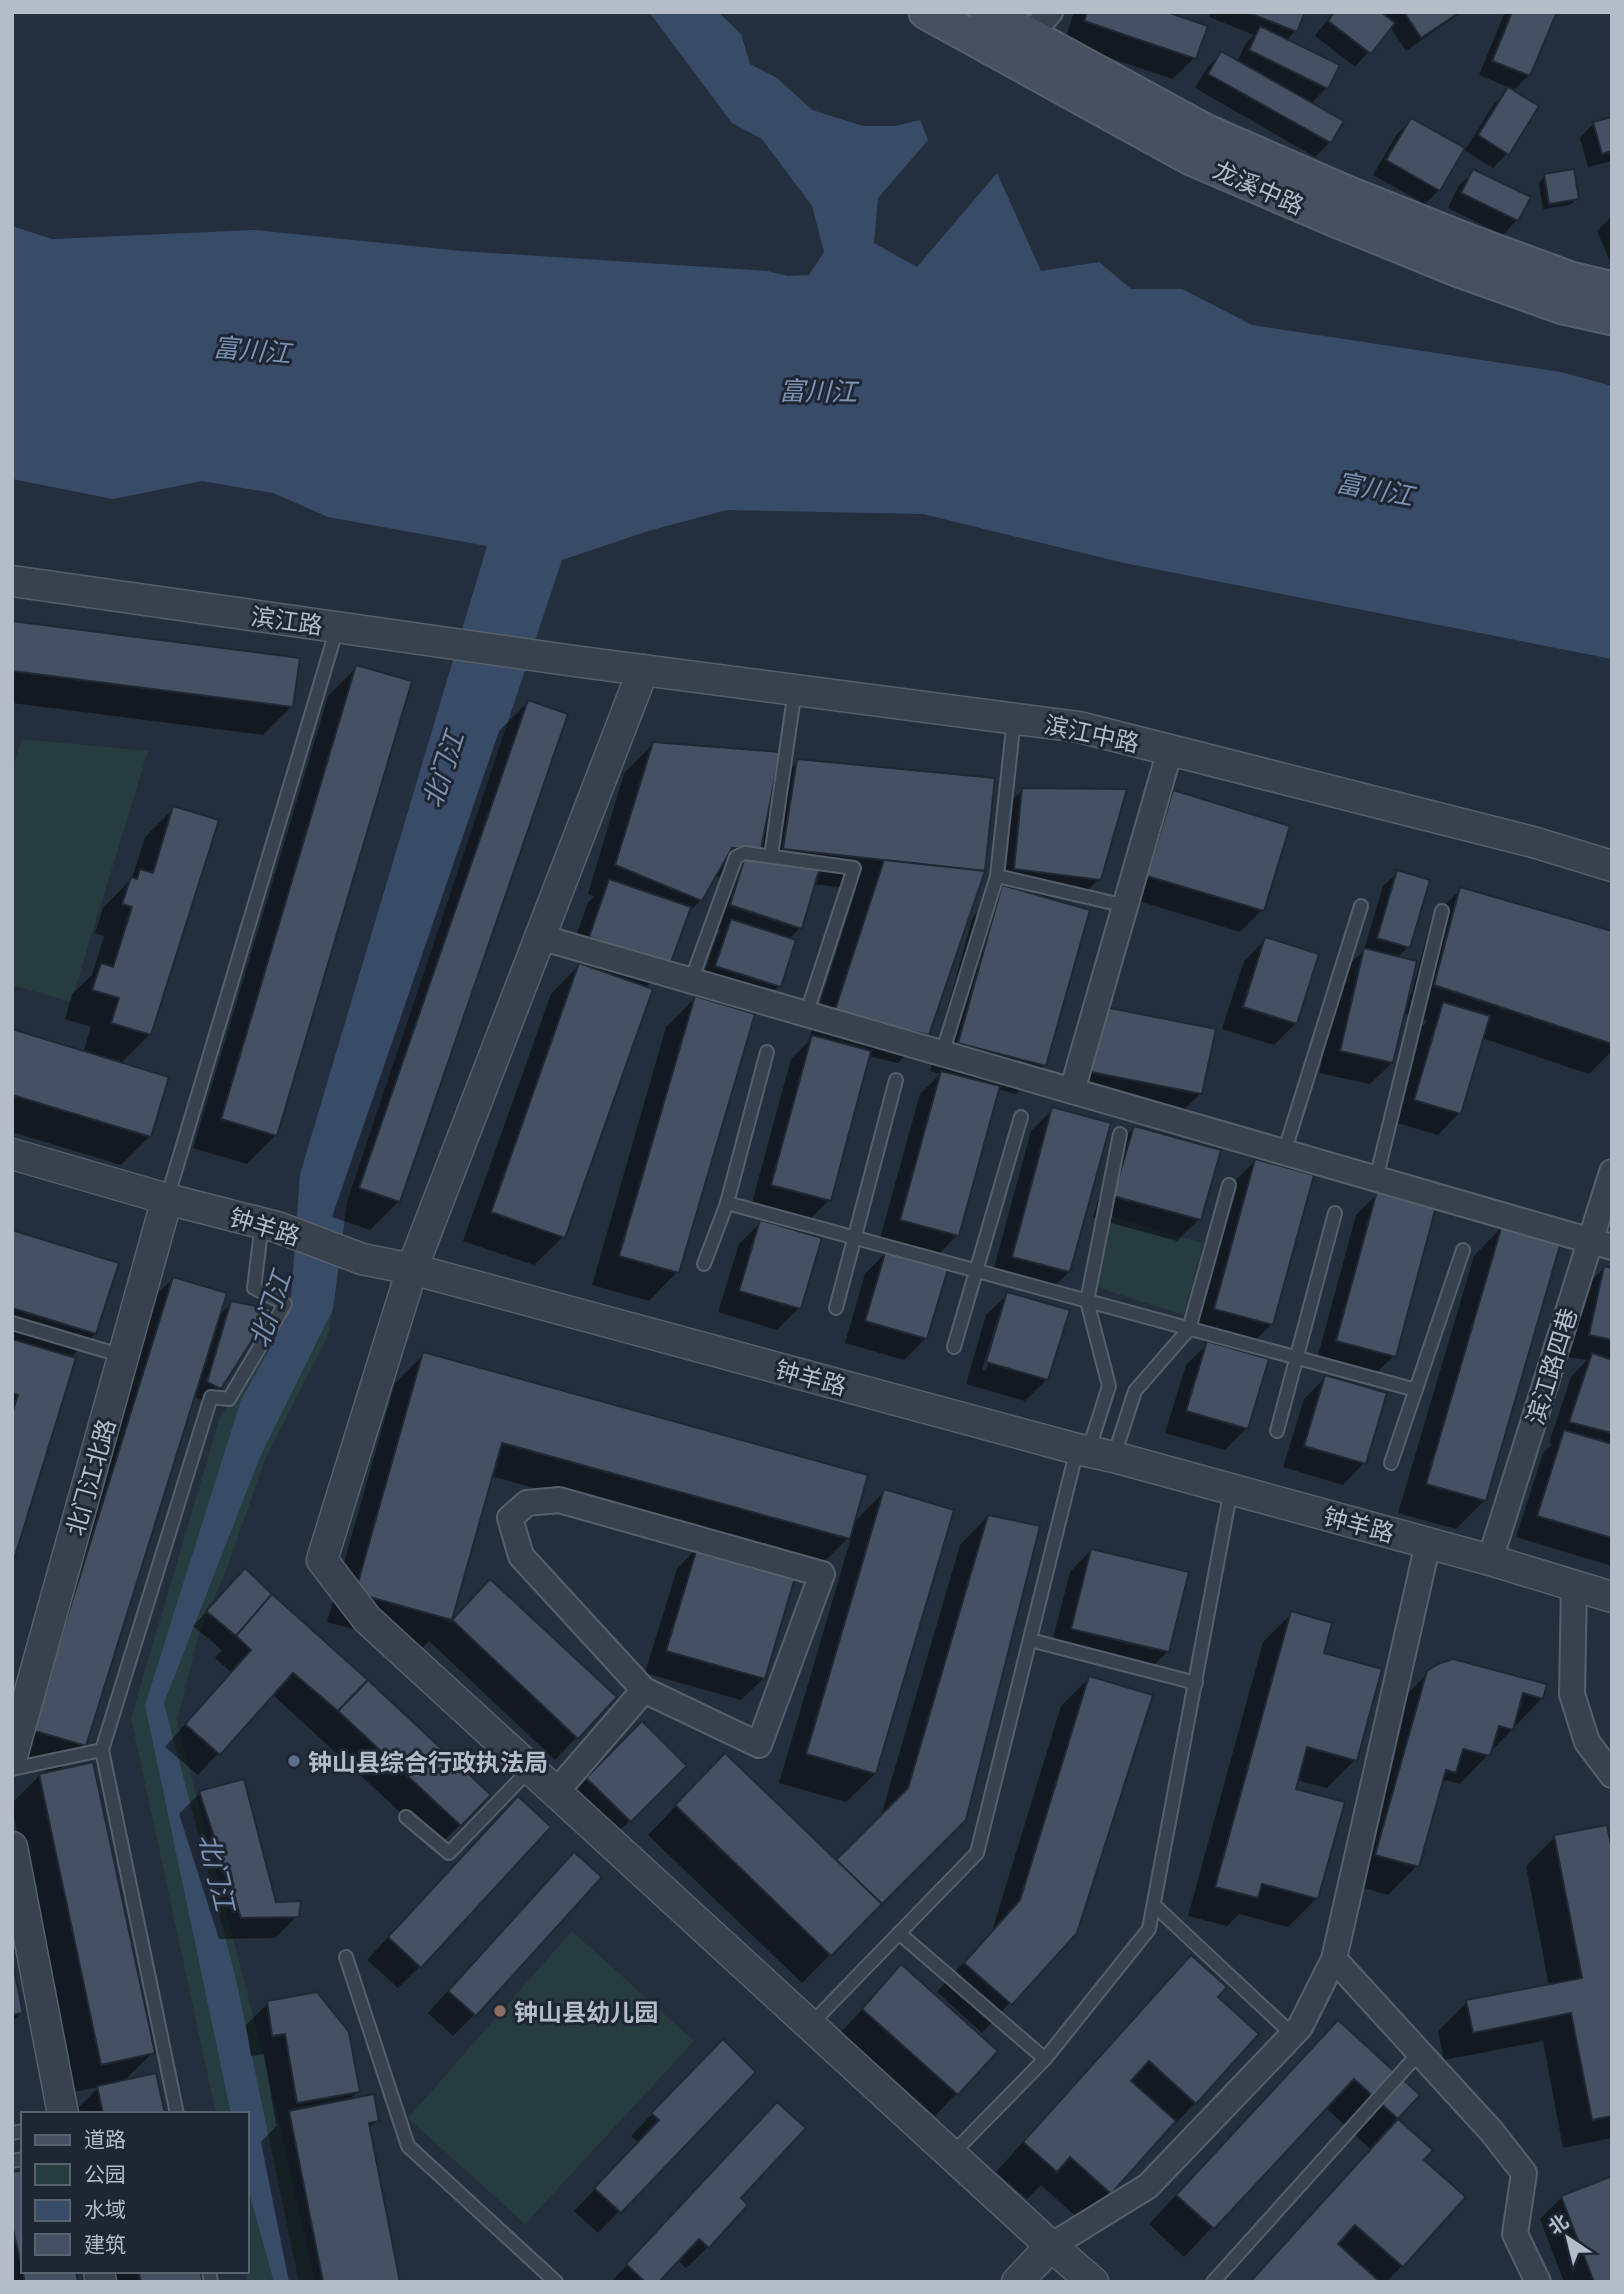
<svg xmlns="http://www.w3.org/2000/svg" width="1624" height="2294" viewBox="0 0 1624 2294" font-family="Barlow,'Noto Sans SC',sans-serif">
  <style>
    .green { fill: #263c3f }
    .water { fill: #394c67 }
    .shadow { fill: #0007; fill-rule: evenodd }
    .building { fill: #455162; stroke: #1f2835; stroke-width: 2 }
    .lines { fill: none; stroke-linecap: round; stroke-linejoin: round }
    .service-casing { stroke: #565f6c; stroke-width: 16 }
    .minor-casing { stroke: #565f6c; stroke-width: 28 }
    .tertiary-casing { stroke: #565f6c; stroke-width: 33 }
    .secondary-casing { stroke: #565f6c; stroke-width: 37 }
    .service { stroke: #38414e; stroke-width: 12 }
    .minor { stroke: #38414e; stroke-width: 24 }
    .tertiary { stroke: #38414e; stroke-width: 30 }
    .secondary { stroke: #465061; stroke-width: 33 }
    .service-dot { fill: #5c6f8a; stroke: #1d2633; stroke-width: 2.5 }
    .education-dot { fill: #8d6e63; stroke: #1d2633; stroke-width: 2.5 }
    .labels { text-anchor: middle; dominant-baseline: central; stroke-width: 6; stroke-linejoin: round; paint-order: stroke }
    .street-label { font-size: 24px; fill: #b4bcc9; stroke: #1d2633 }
    .poi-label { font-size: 24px; font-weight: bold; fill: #b4bcc9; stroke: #1d2633; text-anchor: start }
    .water-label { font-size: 26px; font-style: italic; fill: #7c92b1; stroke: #1d2633 }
  </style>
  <rect width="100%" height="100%" fill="#242f3e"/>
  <g class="green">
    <polygon points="22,739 148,751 71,1002 12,985 12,768"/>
    <polygon points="1110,1216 1203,1243 1184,1315 1096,1287"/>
    <polygon points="291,1299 333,1309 328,1336 266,1457 227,1568 199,1633 177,1721 270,2081 315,2282 247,2282 245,2271 247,2114 216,2114 131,1718 219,1420 275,1339"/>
    <polygon points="572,1931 694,2041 525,2224 408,2118"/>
  </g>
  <polygon class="water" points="649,12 718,12 741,34 750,64 777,78 812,110 863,126 895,126 920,120 928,140 878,198 874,243 917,267 997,173 1041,271 1099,262 1131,289 1182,289 1252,325 1561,372 1612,386 1612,659 1124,563 923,514 727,510 648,531 562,560 347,1202 333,1309 260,1457 164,1703 235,1975 299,2282 274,2282 247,2185 247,2114 231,2114 145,1705 241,1400 275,1339 291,1299 300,1174 487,546 328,517 273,493 202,481 113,499 12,479 12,226 52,239 255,230 461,251 767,271 788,276 809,275 824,252 812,206 762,139 732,123"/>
  <g class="shadow">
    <polygon points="1074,12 1162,12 1194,58 1173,79 1064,43"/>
    <polygon points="1211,12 1303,12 1295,31 1286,41 1326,88 1311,104 1342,121 1330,142 1315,157 1195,88 1207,68 1221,53 1237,62 1246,43 1254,35 1209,17"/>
    <polygon points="1333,12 1379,12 1383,15 1386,12 1462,12 1406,51 1390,27 1355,67 1315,36"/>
    <polygon points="1505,12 1555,12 1529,75 1512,92 1507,153 1493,168 1462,149 1439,190 1425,204 1373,175 1397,134 1411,120 1465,150 1494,104 1510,88 1479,75"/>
    <polygon points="1612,119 1612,161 1588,167 1580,138 1594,123"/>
    <polygon points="1474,171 1517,220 1503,235 1448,208 1459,185"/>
    <polygon points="1545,176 1577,199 1570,205 1543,209 1539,182"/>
    <polygon points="1612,216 1612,266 1597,231"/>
    <polygon points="12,623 292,706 263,735 12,703"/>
    <polygon points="357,667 276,1135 247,1164 193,1148 328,696"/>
    <polygon points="528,702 399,1201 370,1230 332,1217 499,731"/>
    <polygon points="653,744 772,787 798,761 993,780 927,1034 898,1063 868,1056 829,1200 807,1222 751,1206 791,1059 808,1042 856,889 813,884 800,928 789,939 779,986 765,1000 702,980 717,935 721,931 709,927 727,877 714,877 701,900 687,914 669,964 645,988 563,1237 534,1265 463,1241 551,994 581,963 568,959 588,902 594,897 588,894 624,773"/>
    <polygon points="1022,790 1099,879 1077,901 1047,897 1045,1065 1016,1094 997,1089 957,1235 936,1257 879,1242 920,1094 940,1074 930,1071 973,916 998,891 1000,812"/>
    <polygon points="1174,792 1262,910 1240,932 1126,897 1152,814"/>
    <polygon points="174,808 150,1034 120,1064 150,1136 121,1165 12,1132 12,1031 83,1053 91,1027 65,1019 72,994 92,975 104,936 95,933 103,908 132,878 145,837"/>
    <polygon points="1398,872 1408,947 1397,958 1408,994 1411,995 1432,918 1461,889 1612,932 1612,1051 1589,1074 1482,1038 1459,1113 1438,1135 1394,1122 1422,1026 1428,1021 1403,1013 1392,1063 1370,1084 1319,1073 1342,972 1364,950 1383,886"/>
    <polygon points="1266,939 1296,1023 1274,1045 1222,1029 1244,961"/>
    <polygon points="695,998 677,1272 649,1301 592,1285 666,1027"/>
    <polygon points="1084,1031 1201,1093 1179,1115 1071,1093"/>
    <polygon points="1053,1109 1069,1272 1047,1293 991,1279 1031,1131"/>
    <polygon points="1134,1128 1199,1219 1177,1241 1093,1218 1112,1150"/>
    <polygon points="1255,1161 1272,1324 1250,1345 1193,1330 1234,1182"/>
    <polygon points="1378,1193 1394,1356 1372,1377 1316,1363 1356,1215"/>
    <polygon points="761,1222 799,1308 777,1330 718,1312 739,1244"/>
    <polygon points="1502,1227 1485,1500 1456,1529 1398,1513 1474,1256"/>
    <polygon points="12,1232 95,1334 70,1358 12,1560"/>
    <polygon points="886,1252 926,1338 904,1360 845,1343 865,1274"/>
    <polygon points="1604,1268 1612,1270 1612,1566 1516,1537 1543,1453 1552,1444 1549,1443 1571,1377 1587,1360 1568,1357 1582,1290"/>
    <polygon points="173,1278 218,1316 232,1303 220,1388 206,1402 193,1396 85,1745 59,1771 153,2052 123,2082 163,2114 72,2114 99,2087 73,2092 12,1808 12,1803 40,1775 52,1773 12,1761 144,1307"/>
    <path d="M 1008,1294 L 1047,1379 L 1025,1401 L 966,1384 L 986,1315 ZM 998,1317 L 1002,1317 L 986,1371 L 982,1370 Z"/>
    <polygon points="1208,1343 1246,1429 1225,1450 1165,1433 1186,1365"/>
    <polygon points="424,1354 852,1524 885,1491 875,1774 846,1802 779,1783 852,1534 819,1567 491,1476 449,1624 468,1603 614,1697 555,1760 429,1641 422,1648 327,1622 395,1383"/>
    <polygon points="1326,1377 1364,1463 1343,1485 1283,1467 1304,1399"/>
    <polygon points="988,1516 965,1819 802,1983 648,1835 697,1784 836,1863 880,1819 960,1545"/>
    <polygon points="698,1547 794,1575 763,1679 741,1700 645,1673 677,1569"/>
    <polygon points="1091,1550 1168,1651 1146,1673 1050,1650 1070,1572"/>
    <polygon points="231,1585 488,1795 438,1847 272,1694 198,1775 165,1747 231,1672 215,1658 222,1650 193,1626"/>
    <polygon points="1292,1613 1322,1654 1355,1760 1327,1788 1296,1780 1294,1790 1317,1898 1288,1927 1239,1914 1227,1926 1188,1916 1263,1642"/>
    <polygon points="1453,1660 1542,1698 1460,1784 1446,1780 1439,1787 1417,1866 1388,1895 1347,1883 1399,1702 1428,1673"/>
    <polygon points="1089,1678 1075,1932 982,2033 937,1992 992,1931 1061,1706"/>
    <polygon points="642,1724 685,1766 608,1842 565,1801"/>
    <polygon points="200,1793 274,1904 297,1916 275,1938 219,1939 179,1814"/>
    <polygon points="496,1820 420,1966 398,1988 367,1960"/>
    <polygon points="1555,1837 1612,1859 1612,2138 1563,2148 1543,2041 1444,2060 1438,2031 1467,2002 1549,1986 1526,1866"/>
    <polygon points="552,1876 475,2014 453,2036 428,2013"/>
    <polygon points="1191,1957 1216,1997 1195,2103 1081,2221 1041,2185 1027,2199 996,2172 1163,1986"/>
    <polygon points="902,1967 996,2051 935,2116 841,2032"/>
    <polygon points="12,1969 21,2013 12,2022"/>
    <polygon points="268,2003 358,2092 348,2101 377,2120 368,2129 398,2282 289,2282 261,2142 279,2123 276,2124 264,2054 251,2056 246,2025"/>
    <polygon points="1338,2022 1418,2095 1395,2119 1431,2150 1422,2160 1402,2266 1386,2282 1250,2282 1370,2149 1325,2107 1184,2257 1149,2224"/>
    <polygon points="701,2063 619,2211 598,2233 574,2211 639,2143 631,2136"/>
    <polygon points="756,2126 708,2247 686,2268 677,2260 657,2282 611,2282"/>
    <polygon points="12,2174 23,2271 76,2282 12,2282"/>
    <polygon points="1562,2197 1612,2282 1564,2282 1540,2219"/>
    <polygon points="104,2271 198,2271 201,2282 106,2282"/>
  </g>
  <g class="building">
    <polygon points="1087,12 1167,12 1208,26 1196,59 1084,21"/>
    <polygon points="1247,12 1305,12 1297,32"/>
    <polygon points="1334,12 1381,12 1395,23 1371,54 1328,21"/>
    <polygon points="1404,12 1460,12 1421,38"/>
    <polygon points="1512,12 1557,12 1530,76 1492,61"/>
    <polygon points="1260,26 1340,65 1328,89 1249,50"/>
    <polygon points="1221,51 1344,121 1331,143 1208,74"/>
    <polygon points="1508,87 1539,106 1509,155 1478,135"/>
    <polygon points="1612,117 1612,151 1602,154 1593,122"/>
    <polygon points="1411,118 1465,148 1440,191 1386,160"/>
    <polygon points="1473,169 1531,197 1518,221 1461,193"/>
    <polygon points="1574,169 1579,199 1549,204 1544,174"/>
    <polygon points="12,621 300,658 293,707 12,671"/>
    <polygon points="356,665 412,681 277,1136 221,1119"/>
    <polygon points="528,700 568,714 400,1202 359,1188"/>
    <polygon points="653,742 780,752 761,849 732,848 702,901 615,865"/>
    <polygon points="797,759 995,778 985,871 783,849"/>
    <polygon points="1022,788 1127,789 1101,880 1014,869"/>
    <polygon points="1173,790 1290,826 1264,911 1147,876"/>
    <polygon points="173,806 219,820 151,1035 111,1023 119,998 92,990 101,963 113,967 132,907 122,904 131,877 137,879 140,869 153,873"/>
    <polygon points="745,857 820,867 802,929 730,905"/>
    <polygon points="884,860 985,871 929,1035 834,1013"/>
    <polygon points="1397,870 1430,880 1410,948 1377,938"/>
    <polygon points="609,879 691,907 670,965 589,937"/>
    <polygon points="1002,885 1090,910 1046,1066 958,1043"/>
    <polygon points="1460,887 1612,931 1612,1044 1434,985"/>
    <polygon points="731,919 796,940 781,987 715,966"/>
    <polygon points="1265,937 1319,954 1297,1024 1243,1007"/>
    <polygon points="1364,948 1417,961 1393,1063 1340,1051"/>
    <polygon points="579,963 653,989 565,1238 491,1212"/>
    <polygon points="695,996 755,1014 679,1273 619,1256"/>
    <polygon points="1443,1002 1490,1016 1461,1114 1414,1100"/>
    <polygon points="1105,1007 1216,1029 1202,1094 1091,1072"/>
    <polygon points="12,1029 169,1077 151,1137 12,1095"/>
    <polygon points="812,1035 871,1051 831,1201 771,1185"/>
    <polygon points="941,1071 1000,1086 959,1236 900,1220"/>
    <polygon points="1052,1107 1111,1123 1070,1272 1012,1257"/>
    <polygon points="1134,1126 1221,1150 1201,1220 1113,1196"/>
    <polygon points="1255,1159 1314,1175 1273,1325 1214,1309"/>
    <polygon points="1377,1191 1436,1207 1396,1357 1336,1341"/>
    <polygon points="760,1220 822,1238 801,1309 739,1291"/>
    <polygon points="1502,1225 1561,1242 1486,1501 1426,1484"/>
    <polygon points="12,1230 119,1263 96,1334 12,1308"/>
    <polygon points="886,1250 948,1269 927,1339 865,1321"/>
    <polygon points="1604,1266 1612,1268 1612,1340 1589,1335"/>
    <polygon points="173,1277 227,1293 86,1746 32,1730"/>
    <polygon points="1007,1292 1070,1310 1048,1380 986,1362"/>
    <polygon points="231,1301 272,1309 221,1389 207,1382"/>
    <polygon points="12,1339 76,1358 12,1566 12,1414 18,1395 12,1393"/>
    <polygon points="1207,1341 1269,1359 1248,1429 1186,1411"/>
    <polygon points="423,1352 868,1475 850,1539 502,1443 452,1620 355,1593"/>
    <polygon points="1592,1353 1612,1360 1612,1433 1569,1422"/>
    <polygon points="1325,1375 1387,1393 1366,1464 1304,1446"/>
    <polygon points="1564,1430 1612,1444 1612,1538 1537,1516"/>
    <polygon points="884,1489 954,1510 876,1774 806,1754"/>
    <polygon points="988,1515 1040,1526 966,1820 882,1904 836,1860 908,1788"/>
    <polygon points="698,1545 796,1574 765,1679 666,1651"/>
    <polygon points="1091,1549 1189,1572 1169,1652 1071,1629"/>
    <polygon points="245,1568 272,1594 236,1636 206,1611"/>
    <polygon points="490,1579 617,1697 578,1739 452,1620"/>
    <polygon points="272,1594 368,1680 338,1711 293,1673 220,1755 185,1724 251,1650 236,1636"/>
    <polygon points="1291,1611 1332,1623 1324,1653 1382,1669 1357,1761 1307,1747 1296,1789 1345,1802 1318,1899 1262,1884 1258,1898 1215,1887"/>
    <polygon points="1453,1659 1547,1684 1543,1699 1523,1693 1513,1730 1499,1726 1490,1756 1463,1749 1456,1773 1446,1770 1419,1867 1375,1855 1427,1671 1438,1664"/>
    <polygon points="1089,1676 1153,1695 1077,1933 1012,2005 964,1963 1020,1900"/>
    <polygon points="368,1680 491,1795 461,1826 338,1711"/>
    <polygon points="642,1721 687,1766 631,1822 586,1778"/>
    <polygon points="725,1753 882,1904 831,1956 675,1805"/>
    <polygon points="93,1762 155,2053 101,2065 39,1774"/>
    <polygon points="244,1779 276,1902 301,1901 299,1917 241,1918 199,1791"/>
    <polygon points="518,1796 551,1827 421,1968 388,1937"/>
    <polygon points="1607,1825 1612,1850 1612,2116 1592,2120 1571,2013 1473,2033 1466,2000 1582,1978 1554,1835"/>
    <polygon points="574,1852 602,1877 476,2016 448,1991"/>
    <polygon points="1191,1955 1227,1987 1218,1997 1259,2034 1196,2104 1149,2061 1131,2081 1176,2121 1111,2194 1070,2157 1057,2172 1023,2142"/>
    <polygon points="12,1960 23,2013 12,2015"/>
    <polygon points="901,1964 998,2051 958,2095 862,2009"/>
    <polygon points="317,1992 349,2032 360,2092 297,2103 285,2034 272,2036 267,2001"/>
    <polygon points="1338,2020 1420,2095 1398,2119 1354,2079 1214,2229 1176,2195"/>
    <polygon points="723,2039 756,2072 621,2213 594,2188 659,2120 651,2113"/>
    <polygon points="156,2073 165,2114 103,2114 97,2086"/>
    <polygon points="374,2094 379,2121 369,2123 400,2282 323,2282 289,2111"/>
    <polygon points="777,2102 806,2128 741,2198 748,2205 709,2248 699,2239 659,2282 645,2282 626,2264"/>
    <polygon points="1398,2119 1433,2150 1424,2160 1466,2197 1403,2267 1355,2225 1338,2244 1380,2282 1250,2282"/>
    <polygon points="23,2170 23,2271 76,2271 78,2282 25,2282 12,2225 12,2172"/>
    <polygon points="1612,2176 1612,2282 1594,2282 1561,2196"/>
    <polygon points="138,2271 200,2271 203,2282 141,2282"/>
  </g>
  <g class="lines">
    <g class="service-casing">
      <g id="service">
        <polyline points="771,856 795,690"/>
        <polyline points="997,876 1126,906"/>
        <polyline points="691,981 736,857 745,853 854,868 806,1015"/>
        <polyline points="942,1054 997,876 1014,719"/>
        <polyline points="1284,1153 1361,906"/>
        <polyline points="1376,1179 1442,911"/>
        <polyline points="167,1199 337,628"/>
        <polyline points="727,1203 1416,1390"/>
        <polyline points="704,1264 727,1203 767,1052"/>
        <polyline points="836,1308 896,1080"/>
        <polyline points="12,1323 123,1356"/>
        <polyline points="954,1347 1021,1117"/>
        <polyline points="1277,1431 1335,1213"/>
        <polyline points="1088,1452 1109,1386 1087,1301 1120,1134"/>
        <polyline points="1114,1456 1135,1391 1189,1329 1229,1185"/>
        <polyline points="1391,1463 1463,1250"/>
        <polyline points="1030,1640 1196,1683"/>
        <polyline points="12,1769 102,1750"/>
        <polyline points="406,1817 449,1853 530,1769"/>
        <polyline points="1154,1905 1293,2035"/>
        <polyline points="899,1933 1045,2059 1149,1929 1231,1489"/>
        <polyline points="346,1957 408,2146 556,2282"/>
        <polyline points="810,2025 977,1853 1077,1449"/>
        <polyline points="177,2114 102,1750 211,1397 229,1399 285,1304 254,1288 262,1223"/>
        <polyline points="12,2133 23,2131"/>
        <polyline points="951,2155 1045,2059"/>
        <polyline points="12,2161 23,2159"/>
        <polyline points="209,2271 211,2282"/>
        <polyline points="1213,2282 1419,2053"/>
      </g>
    </g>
    <g class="minor-casing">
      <g id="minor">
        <polyline points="1021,46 1050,12"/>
        <polyline points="540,937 1612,1247"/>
        <polyline points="1072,1091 1170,750"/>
        <polyline points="1490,1560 1612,1172"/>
        <polyline points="1574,1585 1572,1694 1587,1742 1612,1775"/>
        <polyline points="556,1792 644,1690 521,1556 510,1518 527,1503 559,1500 822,1574 759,1745 644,1690"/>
        <polyline points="1334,1959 1492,2132 1524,2173 1515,2234 1538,2282"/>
        <polyline points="1051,2246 1148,2186 1300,2027 1334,1959 1428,1543"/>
      </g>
    </g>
    <g class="tertiary-casing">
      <g id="tertiary">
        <polyline points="12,581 574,661 1079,727 1533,842 1612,866"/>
        <polyline points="643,670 412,1269 322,1560 367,1619 1051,2246 1093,2282"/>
        <polyline points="12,1154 167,1199 277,1227 362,1259 412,1269 1077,1449 1114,1457 1490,1560 1612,1597"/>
        <polyline points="12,1756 167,1199"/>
        <polyline points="12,1847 63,2114"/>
        <polyline points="99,2271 101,2282"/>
        <polyline points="1017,2282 1051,2246"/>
      </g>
    </g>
    <g class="secondary-casing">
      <g id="secondary">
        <polyline points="926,12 1191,158 1336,220 1459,270 1563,307 1612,318"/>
        <polyline points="987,12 1205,131 1347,193 1470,242 1571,279 1612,289"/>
      </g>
    </g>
    <use href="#service" class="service"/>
    <use href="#minor" class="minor"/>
    <use href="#tertiary" class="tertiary"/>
    <use href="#secondary" class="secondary"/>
  </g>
  <circle class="service-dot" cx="294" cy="1761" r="7"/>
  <circle class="education-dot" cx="500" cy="2011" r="7"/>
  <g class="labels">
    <g class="street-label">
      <text transform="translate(1259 187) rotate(24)">龙溪中路</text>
      <text transform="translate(287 620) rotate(8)">滨江路</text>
      <text transform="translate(1092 733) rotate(12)">滨江中路</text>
      <text transform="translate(265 1226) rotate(17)">钟羊路</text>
      <text transform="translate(1551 1366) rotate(-73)">滨江路四巷</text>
      <text transform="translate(811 1377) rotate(15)">钟羊路</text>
      <text transform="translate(90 1477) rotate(-74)">北门江北路</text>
      <text transform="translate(1359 1524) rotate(15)">钟羊路</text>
    </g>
    <g class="poi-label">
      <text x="308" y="1761">钟山县综合行政执法局</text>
      <text x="514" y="2011">钟山县幼儿园</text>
    </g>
    <g class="water-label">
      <text transform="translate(252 349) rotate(5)">富川江</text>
      <text transform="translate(818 390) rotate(1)">富川江</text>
      <text transform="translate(1375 488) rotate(11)">富川江</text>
      <text transform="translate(442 769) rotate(-72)">北门江</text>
      <text transform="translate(269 1309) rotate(-72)">北门江</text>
      <text transform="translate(218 1872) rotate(77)">北门江</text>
    </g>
  </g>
  <rect width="1624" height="2294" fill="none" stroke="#b4bcc9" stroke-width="28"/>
  <rect x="21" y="2112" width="228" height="161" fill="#1d2633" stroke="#59626f" stroke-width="2"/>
  <rect x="35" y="2135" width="35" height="10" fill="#465061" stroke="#59626f" stroke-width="2"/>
  <text x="84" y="2147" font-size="21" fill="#b4bcc9">道路</text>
  <rect x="35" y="2164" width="35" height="21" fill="#263c3f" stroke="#59626f" stroke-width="2"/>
  <text x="84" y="2182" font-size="21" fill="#b4bcc9">公园</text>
  <rect x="35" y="2200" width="35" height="21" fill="#394c67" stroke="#59626f" stroke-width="2"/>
  <text x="84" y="2217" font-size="21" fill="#b4bcc9">水域</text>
  <rect x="35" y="2234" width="35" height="21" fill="#455162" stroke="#59626f" stroke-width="2"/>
  <text x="84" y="2252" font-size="21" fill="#b4bcc9">建筑</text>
  <g transform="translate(1568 2238) rotate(325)" stroke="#1d2633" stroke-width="5" paint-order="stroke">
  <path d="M0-5L12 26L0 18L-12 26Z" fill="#b4bcc9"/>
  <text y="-10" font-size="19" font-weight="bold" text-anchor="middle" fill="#b4bcc9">北</text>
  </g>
</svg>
